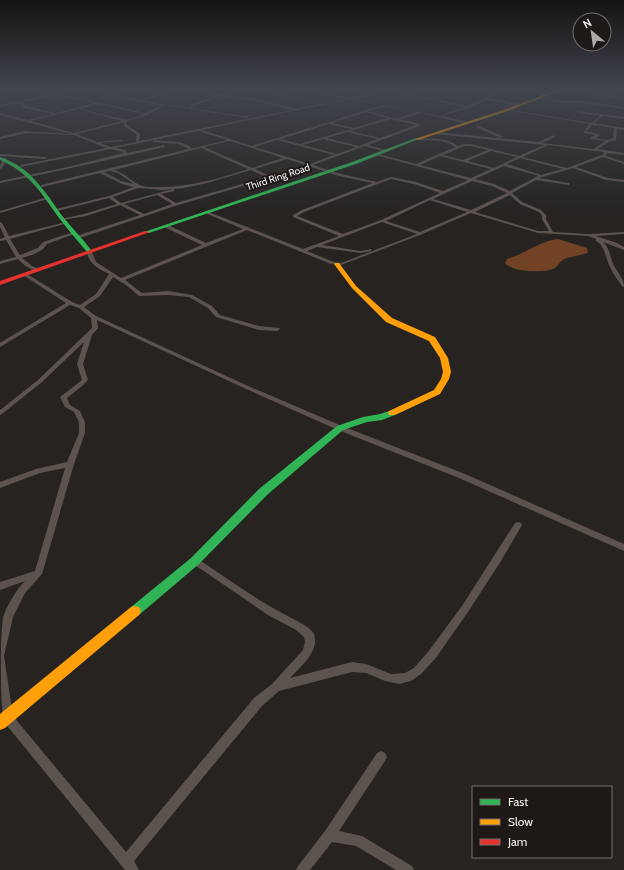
<svg xmlns="http://www.w3.org/2000/svg" width="624" height="870" viewBox="0 0 624 870" font-family="Cabin,sans-serif">
  <style>
    .water { fill: #724225 }
    .lines { fill: none; stroke-linecap: round; stroke-linejoin: round }
    .street { fill: #5c534f; fill-rule: evenodd }
    .fast { fill: #30b455; fill-rule: evenodd }
    .slow { fill: #ff9f0a; fill-rule: evenodd }
    .jam { fill: #e5322d; fill-rule: evenodd }
    .labels { text-anchor: middle; dominant-baseline: central; stroke-width: 4; stroke-linejoin: round; paint-order: stroke }
    .far-street-label { font-size: 10px; fill: #f5f2f0; stroke: #1e1917 }
  </style>
  <rect width="100%" height="100%" fill="#262321"/>
  <path class="water" d="M 558,239 L 587,248 L 588,253 C 581,255 574,256 567,258 C 560,260 558,267 553,269 C 542,273 512,272 505,263 L 507,259 C 525,254 539,241 558,239 Z"/>
  <g class="lines">
    <g class="street">
      <polygon points="0,89 8,89 0,91"/>
      <polygon points="17,89 35,90 45,89 35,92"/>
      <path d="M 74,89 L 77,89 L 58,94 L 146,113 L 161,105 L 141,102 L 82,89 L 85,89 L 141,100 L 174,89 L 220,94 L 238,89 L 223,95 L 256,99 L 294,108 L 294,109 L 319,104 L 279,95 L 270,94 L 271,93 L 251,89 L 273,92 L 293,89 L 276,93 L 322,104 L 347,99 L 297,89 L 301,89 L 351,98 L 399,89 L 394,91 L 467,106 L 506,89 L 509,89 L 489,98 L 520,104 L 521,106 L 486,100 L 468,108 L 442,116 L 469,122 L 468,124 L 420,113 L 400,119 L 420,124 L 420,126 L 368,145 L 386,150 L 386,152 L 365,146 L 313,165 L 341,174 L 377,182 L 391,177 L 416,182 L 443,191 L 468,180 L 372,154 L 374,153 L 416,164 L 455,147 C 444,138 429,141 415,140 L 416,138 C 430,139 446,137 458,146 L 464,144 L 471,144 L 519,156 L 544,145 L 436,134 L 437,132 L 538,142 L 554,135 L 555,137 L 542,143 L 594,149 L 605,141 L 591,139 L 591,137 L 596,135 L 583,133 L 589,124 L 506,110 L 507,109 L 591,123 L 600,116 L 579,113 L 578,111 L 624,117 L 624,119 L 603,116 L 594,123 L 624,128 L 624,130 L 617,129 L 616,140 L 609,142 L 597,149 L 624,153 L 624,155 L 607,153 L 606,156 L 624,162 L 624,164 L 603,157 L 576,167 L 608,178 L 624,180 L 624,182 L 606,180 L 573,168 L 539,178 L 568,183 L 569,183 L 569,185 L 536,180 L 512,193 L 522,202 L 541,210 L 546,215 L 546,219 L 553,232 L 590,234 L 624,232 L 624,234 L 596,236 L 617,243 L 624,247 L 624,250 L 603,242 C 610,248 610,258 614,266 C 618,273 624,279 624,287 L 622,286 C 618,280 613,274 610,267 C 605,257 606,247 596,241 L 596,239 L 588,236 L 538,233 L 471,213 L 420,235 L 341,265 L 331,264 L 247,230 L 125,280 L 142,293 L 168,291 L 192,295 L 212,306 L 220,315 L 259,326 L 279,328 L 280,329 L 277,331 L 259,330 L 216,317 L 208,308 L 189,297 L 168,295 L 139,296 L 126,285 L 113,277 L 100,296 L 84,307 L 96,316 L 248,386 L 342,426 L 465,474 L 624,544 L 624,551 L 459,478 L 338,430 L 244,388 L 97,320 L 98,328 L 92,335 L 83,364 L 88,380 L 82,386 L 67,398 L 70,405 L 80,411 L 85,422 L 85,433 L 74,464 L 42,574 L 25,593 L 13,617 L 4,656 L 13,716 L 126,852 L 254,698 L 272,684 L 303,650 L 305,642 L 304,637 L 296,630 L 268,615 L 192,563 L 191,561 L 192,559 L 195,558 L 198,559 C 227,578 255,599 286,615 C 293,619 311,627 314,634 C 320,651 300,667 290,678 L 352,662 L 366,664 L 391,674 L 405,673 L 414,668 L 428,652 L 462,606 L 515,523 L 518,522 L 521,523 L 522,525 L 501,561 L 468,612 L 435,659 L 421,674 L 411,681 L 399,684 L 385,681 L 366,673 L 352,672 L 279,691 L 262,706 L 134,861 L 139,870 L 125,870 L 4,722 C 0,705 0,636 3,618 C 6,607 16,590 25,581 L 0,590 L 0,582 L 35,571 L 65,468 L 40,473 L 0,488 L 0,482 L 36,469 L 67,462 L 79,433 L 79,422 L 74,412 L 65,407 L 60,397 L 82,380 L 77,364 L 84,342 L 42,382 L 2,414 L 0,415 L 0,410 L 38,380 L 92,328 L 91,318 L 79,308 L 70,305 L 0,347 L 0,343 L 66,303 L 23,275 L 27,274 L 72,302 L 80,305 L 96,294 L 109,274 C 99,269 87,263 87,250 L 91,250 L 96,262 L 121,278 L 202,245 L 164,227 L 164,225 L 168,225 L 206,243 L 243,229 L 205,213 L 205,211 L 206,211 L 303,249 L 339,236 L 293,217 L 293,215 L 302,210 L 373,183 L 339,176 L 287,159 L 255,169 L 270,176 L 270,178 L 175,206 L 80,238 L 76,238 L 76,236 L 140,215 L 120,205 L 86,216 L 63,220 L 61,219 L 84,214 L 117,204 L 109,198 L 57,211 L 56,211 L 56,209 L 109,196 L 134,187 L 122,184 L 100,173 L 42,187 L 41,187 L 41,185 L 188,149 L 188,148 L 178,144 L 153,142 L 154,140 L 179,142 L 190,146 L 191,149 L 227,140 L 198,131 L 115,148 L 126,150 L 127,153 L 164,145 L 165,147 C 110,159 55,172 0,183 L 0,181 L 68,167 L 123,153 L 123,152 L 111,149 L 20,167 L 21,165 L 106,148 L 74,135 L 27,133 L 0,139 L 0,137 L 24,131 L 71,134 L 0,115 L 0,113 L 28,120 L 53,114 L 24,108 L 22,105 L 15,103 L 0,107 L 0,105 ZM 176,90 L 217,95 L 190,105 L 191,107 L 220,96 L 256,101 L 292,110 L 139,141 L 140,134 L 127,125 L 127,121 L 148,115 L 164,105 L 248,118 L 249,117 L 144,101 ZM 392,91 L 393,92 L 464,107 L 439,116 L 355,99 ZM 54,95 L 55,95 L 94,103 L 56,113 L 26,106 L 24,103 L 19,103 ZM 351,99 L 383,105 L 252,146 L 202,130 ZM 98,104 L 143,114 L 136,117 L 126,120 L 81,109 ZM 387,106 L 416,112 L 397,119 L 368,111 ZM 78,109 L 122,121 L 74,133 L 31,121 ZM 366,112 L 387,118 L 354,128 L 332,123 ZM 391,119 L 416,125 L 380,138 L 350,131 ZM 124,122 L 124,126 L 136,134 L 136,142 L 111,147 L 100,143 L 123,141 L 121,140 L 97,142 L 77,134 ZM 329,124 L 351,129 L 300,144 L 281,139 ZM 592,125 L 614,128 L 613,138 L 608,140 L 595,138 L 601,135 L 586,131 ZM 347,132 L 377,139 L 359,146 L 327,138 ZM 323,139 L 356,147 L 337,154 L 303,145 ZM 277,140 L 334,155 L 310,164 L 255,147 ZM 230,141 L 283,158 L 252,168 L 204,147 ZM 548,145 L 604,152 L 604,154 L 567,168 L 523,157 ZM 464,146 L 471,146 L 488,150 L 463,160 L 443,155 ZM 201,148 L 248,169 C 218,179 187,188 155,187 C 151,187 146,187 143,186 C 133,184 126,173 114,170 ZM 491,151 L 517,157 L 494,168 L 467,161 ZM 440,156 L 491,169 L 471,178 L 420,165 ZM 520,158 L 563,169 L 541,175 L 507,164 ZM 504,166 L 536,175 L 538,176 L 510,191 L 494,184 L 475,179 ZM 251,170 L 266,177 L 176,203 L 161,194 L 174,191 L 174,189 L 173,189 L 121,203 L 113,197 L 138,188 L 163,190 L 184,188 L 207,183 ZM 110,171 L 118,173 L 134,184 L 121,181 L 104,172 ZM 391,179 L 414,184 L 440,193 L 381,220 L 343,234 L 297,216 L 304,212 ZM 472,181 L 492,186 L 507,193 L 471,210 L 433,199 ZM 157,195 L 172,204 L 144,214 L 124,204 ZM 510,195 L 520,204 L 539,212 L 542,215 L 542,219 L 549,231 L 538,231 L 475,212 ZM 430,200 L 467,212 L 420,232 L 386,221 ZM 382,222 L 417,234 L 341,263 L 334,262 L 307,251 L 317,247 L 361,253 L 371,251 L 371,249 L 361,251 L 322,245 Z"/>
      <polygon points="560,89 598,94 608,89 624,89 624,91 610,90 601,94 624,97 624,99"/>
      <polygon points="539,97 564,101 583,101 624,107 624,109 583,103 564,103 538,99"/>
      <polygon points="477,125 502,136 503,137 500,138 476,127"/>
      <polygon points="0,154 45,157 47,158 45,159 0,156"/>
      <polygon points="5,158 7,159 2,168 0,169 0,165"/>
      <polygon points="48,197 51,198 0,213 0,211"/>
      <path d="M 0,222 L 2,223 L 9,236 L 66,222 L 68,223 L 10,239 L 20,255 L 38,248 L 43,242 L 73,232 L 77,233 L 47,244 L 42,250 L 32,255 L 22,258 L 32,266 L 40,269 L 40,271 C 31,271 24,265 18,259 L 0,264 L 0,261 L 16,257 L 6,240 L 0,241 L 0,239 L 5,237 L 0,227 Z"/>
      <polygon points="381,751 385,753 387,757 385,761 339,831 362,836 412,866 414,870 396,870 356,846 332,842 310,870 296,870 298,866 325,831 377,753"/>
    </g>
    <g class="fast">
      <polygon points="416,138 419,139 356,164 149,233 144,232 352,162"/>
      <path d="M 0,157 C 31,167 45,192 63,217 C 72,228 82,238 91,250 L 91,252 L 87,252 C 78,241 68,230 59,218 C 41,193 30,173 0,160 Z"/>
      <polygon points="392,410 396,413 395,415 382,420 367,422 343,430 267,495 199,564 139,615 135,616 131,615 129,611 131,607 191,558 259,489 337,426 363,417 380,414"/>
    </g>
    <g class="slow">
      <polygon points="559,89 563,89 508,111 418,140 415,139 506,109"/>
      <polygon points="335,263 339,263 356,286 392,318 435,337 448,358 451,372 449,379 440,394 395,415 389,415 388,413 389,411 434,390 441,379 443,372 440,358 429,341 386,322 352,288 334,264"/>
      <polygon points="135,606 139,607 141,611 139,615 5,728 0,730 0,714 131,607"/>
    </g>
    <polygon class="jam" points="145,231 150,232 0,285 0,281"/>
  </g>
  <linearGradient id="sky" x2="0" y2="1"><stop stop-color="#151312"/><stop offset="0.42" stop-color="#41454e"/><stop offset="1" stop-color="#41454e" stop-opacity="0"/></linearGradient>
  <rect width="624" height="211" fill="url(#sky)"/>
  <g class="labels">
    <g class="far-street-label">
      <text transform="translate(278 177) rotate(-18)">Third Ring Road</text>
    </g>
  </g>
  <rect x="472" y="786" width="140" height="72" fill="#1e1917" stroke="#74706e"/>
  <rect x="480" y="799" width="20" height="6" fill="#30b455" stroke="#74706e"/>
  <text x="508" y="806" font-size="12" fill="#f5f2f0">Fast</text>
  <rect x="480" y="819" width="20" height="6" fill="#ff9f0a" stroke="#74706e"/>
  <text x="508" y="826" font-size="12" fill="#f5f2f0">Slow</text>
  <rect x="480" y="839" width="20" height="6" fill="#e5322d" stroke="#74706e"/>
  <text x="508" y="846" font-size="12" fill="#f5f2f0">Jam</text>
  <g transform="translate(592 32) rotate(331)"><circle r="19" fill="#1e1917" stroke="#74706e"/>
  <path d="M0-3L7 15L0 10L-7 15Z" fill="#adaaa8"/>
  <text y="-6" font-size="11" font-weight="bold" text-anchor="middle" fill="#f5f2f0">N</text>
  </g>
</svg>
